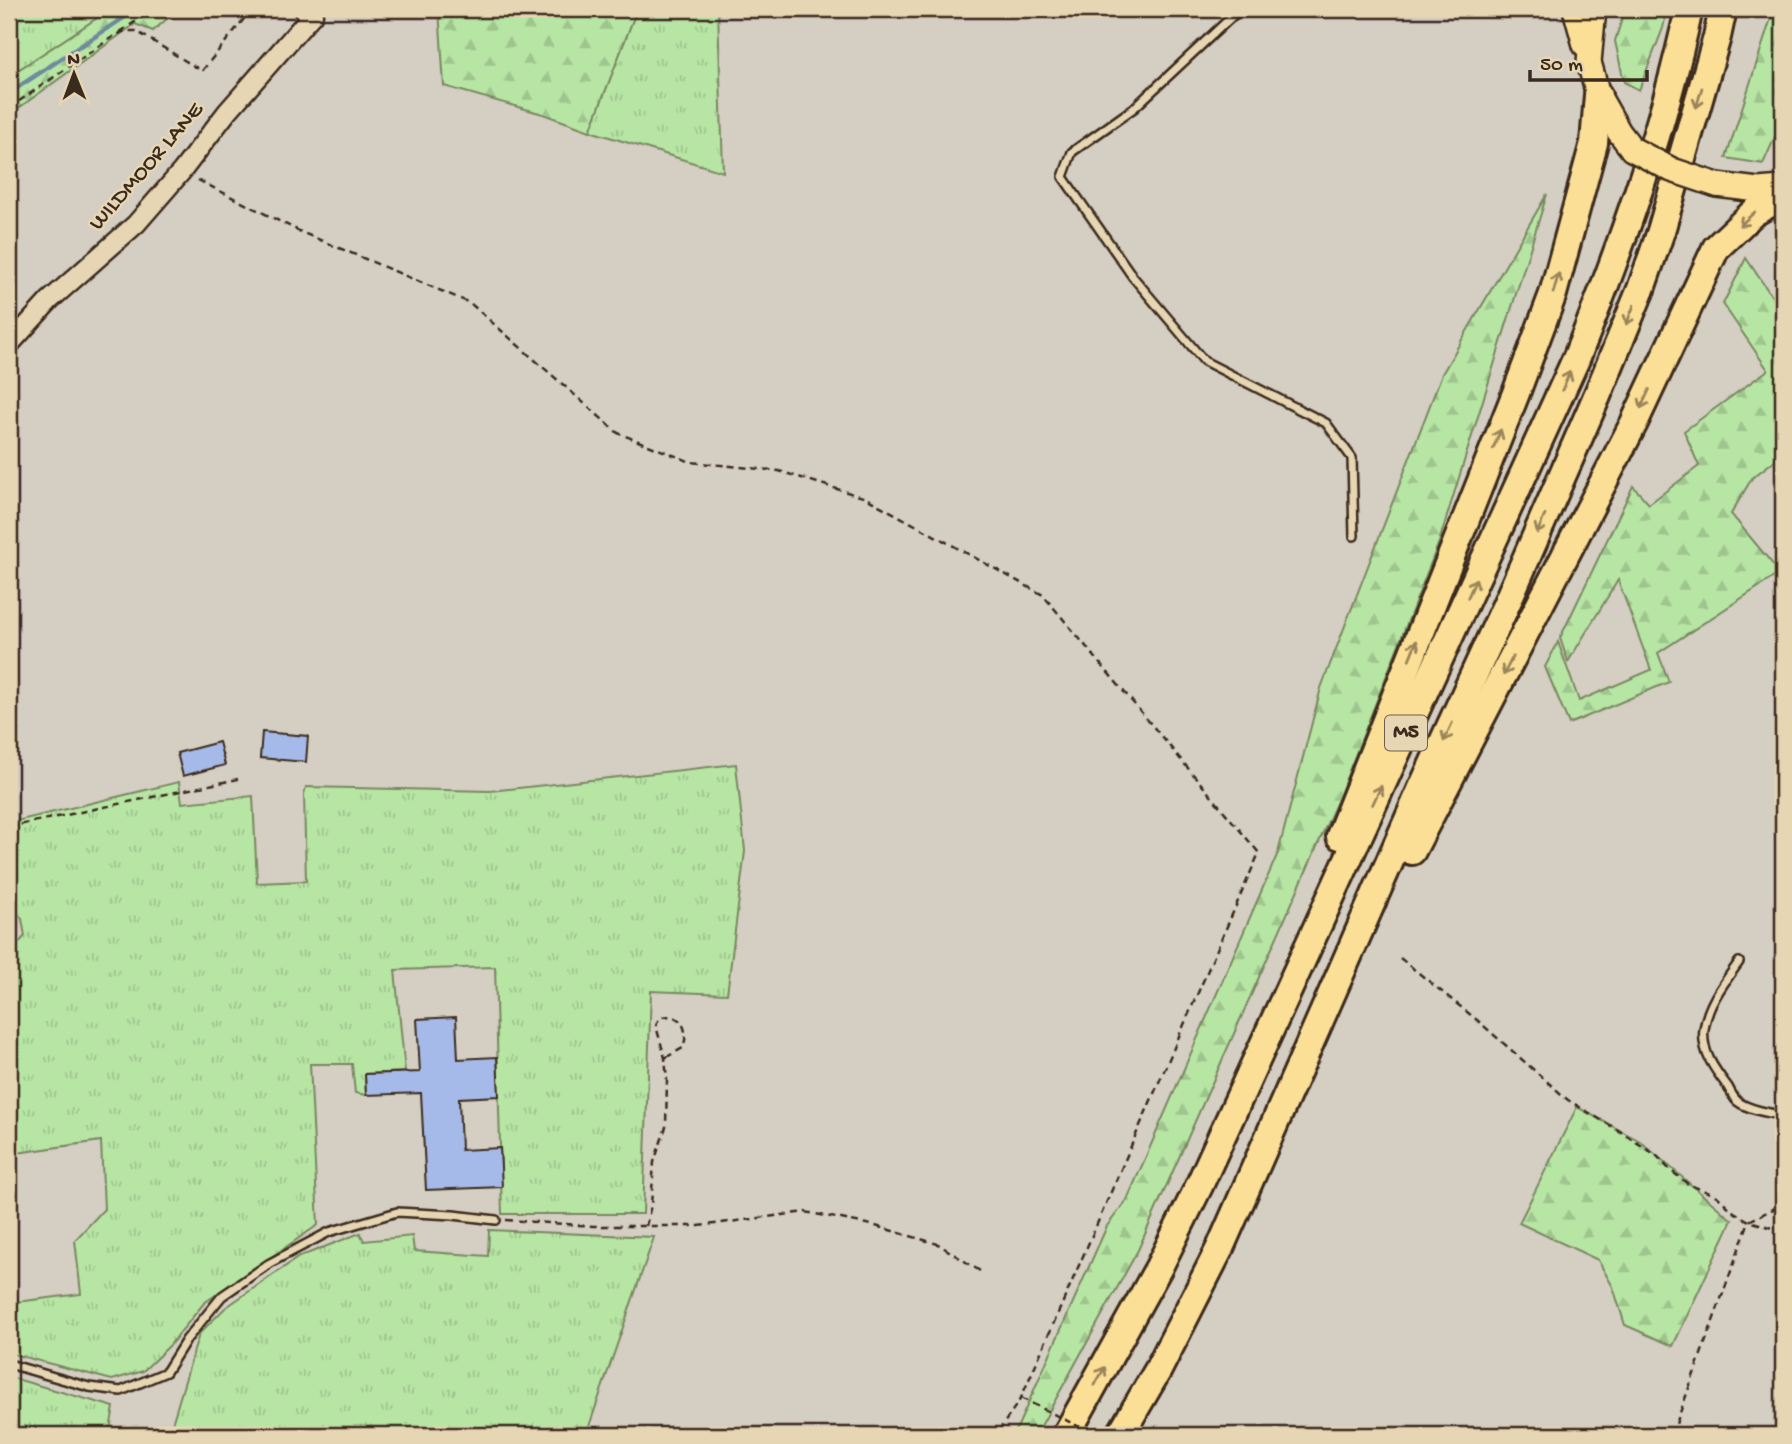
<svg xmlns="http://www.w3.org/2000/svg" width="1792" height="1444" viewBox="0 0 1792 1444" font-family="'Gochi Hand',sans-serif">
  <style>
    .grass { fill: url(#grass-tufts); stroke: #798861; stroke-width: 2 }
    .forest { fill: url(#forest-firs); stroke: #798861; stroke-width: 2 }
    .lines { fill: none; stroke-linecap: round; stroke-linejoin: round }
    .stream { stroke: #6e8b9d; stroke-width: 4.5 }
    .building { fill: #a6bae9; stroke: #3b2a1e; stroke-width: 2 }
    .service-casing { stroke: #3b2a1e; stroke-width: 12 }
    .tertiary-casing { stroke: #3b2a1e; stroke-width: 23 }
    .trunk-casing { stroke: #3b2a1e; stroke-width: 28 }
    .motorway-casing { stroke: #3b2a1e; stroke-width: 32 }
    .path { stroke: #3b2a1e; stroke-width: 2.5; stroke-dasharray: 7 5; stroke-linecap: butt }
    .service { stroke: #e7d6b3; stroke-width: 7 }
    .tertiary { stroke: #e7d6b3; stroke-width: 18 }
    .trunk { stroke: #fbdf96; stroke-width: 23 }
    .motorway { stroke: #fbdf96; stroke-width: 26 }
    .trunk-bridge-casing { stroke: #3b2a1e; stroke-width: 28; stroke-linecap: butt }
    .path-bridge { stroke: #3b2a1e; stroke-width: 2.5; stroke-dasharray: 7 5; stroke-linecap: butt }
    .trunk-bridge { stroke: #fbdf96; stroke-width: 23 }
    .oneway { stroke: #9b845a }
    .labels { text-anchor: middle; dominant-baseline: central; stroke-width: 5; stroke-linejoin: round; paint-order: stroke }
    .shield { fill: #e7d6b3; stroke: #6f5e4b; stroke-width: 2 }
    .shield-label { font-size: 21px; font-weight: bold; fill: #3b2a1e }
    .street-label { font-size: 23px; fill: #3b2a1e; stroke: #e7d6b3 }
  </style>
  <defs>
    <pattern id="grass-tufts" width="24" height="20" patternUnits="userSpaceOnUse" patternTransform="scale(1.75)"><rect width="24" height="20" fill="#b7e5a4"/><path d="M3 7l-1-3M5 7V3M7 7l1-3M15 17l-1-3M17 17v-4M19 17l1-3" fill="none" stroke="#9ec58d"/></pattern>
    <pattern id="forest-firs" width="22" height="20" patternUnits="userSpaceOnUse" patternTransform="scale(1.75)"><rect width="22" height="20" fill="#b7e5a4"/><path d="M5 1l3.5 6h-7zM16 11l3.5 6h-7z" fill="#9ec58d"/></pattern>
  </defs>
  <rect width="100%" height="100%" fill="#d4cec3"/>
  <filter id="ink" filterUnits="userSpaceOnUse"><feTurbulence type="fractalNoise" baseFrequency=".0143" numOctaves="2"/><feDisplacementMap in="SourceGraphic" scale="14" xChannelSelector="R" yChannelSelector="G"/><feConvolveMatrix kernelMatrix="1 2 1 2 8 2 1 2 1" color-interpolation-filters="sRGB"/></filter>
  <g filter="url(#ink)">
    <g class="grass">
      <polygon points="9,9 111,9 9,76"/>
      <polygon points="637,9 718,9 723,172 590,131"/>
      <polygon points="736,764 745,851 727,994 651,991 643,1214 502,1214 495,967 395,970 405,1072 365,1074 366,1095 355,1093 352,1064 310,1064 318,1225 204,1303 170,1345 143,1371 112,1380 9,1353 9,1303 81,1294 75,1240 104,1209 101,1141 9,1154 9,946 18,944 25,936 22,919 11,904 12,822 179,782 182,803 253,796 257,883 306,881 304,794 306,787 490,791"/>
      <polygon points="489,1230 654,1237 586,1435 206,1435 172,1424 199,1334 225,1308 299,1257 360,1233 364,1241 412,1236 414,1251 488,1256"/>
      <polygon points="9,1377 114,1407 109,1435 9,1435"/>
    </g>
    <g class="forest">
      <polygon points="111,9 178,9 153,31 135,24 9,115 9,76"/>
      <polygon points="439,9 637,9 590,131 543,114 444,86"/>
      <polygon points="1625,9 1667,9 1663,28 1639,90 1624,82 1615,41"/>
      <polygon points="1774,9 1783,9 1783,80 1777,90 1783,119 1763,164 1726,158"/>
      <polygon points="1547,194 1439,542 1338,799 1138,1250 1036,1435 1012,1435 1018,1426 1107,1226 1127,1200 1278,853 1321,688 1442,374"/>
      <polygon points="1746,258 1783,313 1783,454 1752,478 1731,514 1780,573 1658,653 1669,682 1569,724 1545,667 1558,642 1579,701 1651,670 1618,580 1568,662 1560,638 1633,486 1649,504 1699,466 1684,431 1768,370 1723,304"/>
      <polygon points="1577,1107 1640,1141 1732,1220 1673,1346 1625,1325 1613,1287 1598,1260 1519,1223"/>
    </g>
    <g class="lines">
      <polyline class="stream" points="9,93 137,9"/>
    </g>
    <g class="building">
      <polygon points="262,732 308,736 306,762 260,758"/>
      <polygon points="219,742 225,765 183,776 177,753"/>
      <polygon points="456,1017 458,1059 497,1057 499,1096 459,1098 461,1150 500,1148 502,1187 426,1190 421,1093 366,1095 365,1074 420,1072 417,1019"/>
    </g>
    <g class="lines">
      <g class="service-casing">
        <g id="service">
          <polyline points="1240,9 1134,108 1072,152 1063,177 1133,277 1204,361 1326,423 1352,458 1354,536"/>
          <path d="M 1739,962 C 1724,983 1708,1003 1704,1029 C 1701,1052 1715,1070 1728,1087 C 1730,1091 1734,1098 1737,1101 C 1747,1109 1771,1114 1783,1115"/>
          <polyline points="9,1364 89,1387 121,1391 166,1372 186,1340 222,1296 270,1263 329,1232 397,1212 453,1215 496,1220"/>
        </g>
      </g>
      <g class="tertiary-casing">
        <polyline id="tertiary" points="9,345 50,300 136,224 182,171 227,112 313,14 304,9"/>
      </g>
      <g class="trunk-casing">
        <g id="trunk">
          <polyline points="1575,9 1585,45"/>
          <polyline points="1594,9 1589,62 1598,95 1619,132 1632,149"/>
          <polyline points="1717,185 1758,190 1783,188"/>
        </g>
      </g>
      <g class="motorway-casing">
        <g id="motorway">
          <polyline points="1340,836 1516,393 1553,294 1594,143 1598,95"/>
          <polyline points="1412,851 1634,423 1716,248 1753,213 1783,196"/>
          <path d="M 1066,1435 L 1159,1267 L 1199,1186 L 1576,359 C 1622,245 1663,130 1689,9"/>
          <polyline points="1120,1435 1158,1370 1220,1248 1422,788 1505,607 1597,396 1641,289 1661,231 1717,37 1723,9"/>
        </g>
      </g>
      <g class="path">
        <polyline points="120,32 154,9"/>
        <polyline points="9,108 114,36 125,31 136,31 202,71 252,9"/>
        <polyline points="198,180 301,232 470,303 618,433 691,462 779,471 866,498 1043,595 1259,853 1021,1398 996,1435"/>
        <polyline points="9,827 238,779"/>
        <polyline points="1400,958 1477,1020 1568,1100 1621,1132 1657,1156 1670,1170 1688,1184 1717,1196 1734,1212 1749,1221 1783,1231"/>
        <polyline points="506,1220 594,1226 699,1226 805,1212 872,1225 938,1244 980,1271"/>
        <path d="M 646,1226 L 651,1205 L 654,1162 L 666,1127 L 667,1080 L 665,1058 L 656,1026 L 659,1018 C 681,1010 690,1030 683,1048 L 665,1058"/>
        <polyline points="1672,1435 1749,1221 1783,1204"/>
      </g>
      <use href="#service" class="service"/>
      <use href="#tertiary" class="tertiary"/>
      <use href="#trunk" class="trunk"/>
      <use href="#motorway" class="motorway"/>
      <g class="trunk-bridge-casing">
        <polyline id="trunk-bridge" points="1632,149 1672,170 1717,185"/>
      </g>
      <polyline class="path-bridge" points="1021,1398 1096,1435"/>
      <use href="#trunk-bridge" class="trunk-bridge"/>
    </g>
    <defs><path id="oneway-shaft" d="M-6 0H5M1.5-3L5.5 0L1.5 3" fill="none" stroke-width="1.6" stroke-linecap="round" stroke-linejoin="round" transform="scale(1.75)"/></defs>
    <g class="oneway">
      <use href="#oneway-shaft" transform="translate(1699 98) rotate(106)"/>
      <use href="#oneway-shaft" transform="translate(1747 219) rotate(138)"/>
      <use href="#oneway-shaft" transform="translate(1556 283) rotate(-74)"/>
      <use href="#oneway-shaft" transform="translate(1630 315) rotate(112)"/>
      <use href="#oneway-shaft" transform="translate(1566 381) rotate(-66)"/>
      <use href="#oneway-shaft" transform="translate(1645 399) rotate(115)"/>
      <use href="#oneway-shaft" transform="translate(1497 439) rotate(-68)"/>
      <use href="#oneway-shaft" transform="translate(1541 524) rotate(114)"/>
      <use href="#oneway-shaft" transform="translate(1472 588) rotate(-66)"/>
      <use href="#oneway-shaft" transform="translate(1413 650) rotate(-68)"/>
      <use href="#oneway-shaft" transform="translate(1508 666) rotate(117)"/>
      <use href="#oneway-shaft" transform="translate(1448 732) rotate(115)"/>
      <use href="#oneway-shaft" transform="translate(1377 795) rotate(-65)"/>
      <use href="#oneway-shaft" transform="translate(1100 1376) rotate(-61)"/>
    </g>
  </g>
  <g class="labels">
    <rect class="shield" x="1385" y="715.5" width="42" height="35" rx="5"/>
    <g class="shield-label">
      <text x="1406" y="733">M5</text>
    </g>
    <g class="street-label">
      <text transform="translate(147 167) rotate(-49)">WILDMOOR LANE</text>
    </g>
  </g>
  <rect width="1792" height="1444" fill="none" stroke="#e7d6b3" stroke-width="35"/>
  <rect x="18" y="18" width="1757" height="1409" fill="none" stroke="#3b2a1e" stroke-width="2.5" filter="url(#ink)"/>
  <g transform="translate(74 74) rotate(359)" stroke="#e7d6b3" stroke-width="5" paint-order="stroke">
  <path d="M0-5L12 26L0 18L-12 26Z" fill="#3b2a1e"/>
  <text y="-10" font-size="19" font-weight="bold" text-anchor="middle" fill="#3b2a1e">N</text>
  </g>
  <path d="M1530 70v10h117v-10" fill="none" stroke="#3b2a1e" stroke-width="3.5"/>
  <text x="1540" y="70" font-size="21" fill="#3b2a1e" stroke="#e7d6b3" stroke-width="5" paint-order="stroke">50 m</text>
</svg>
